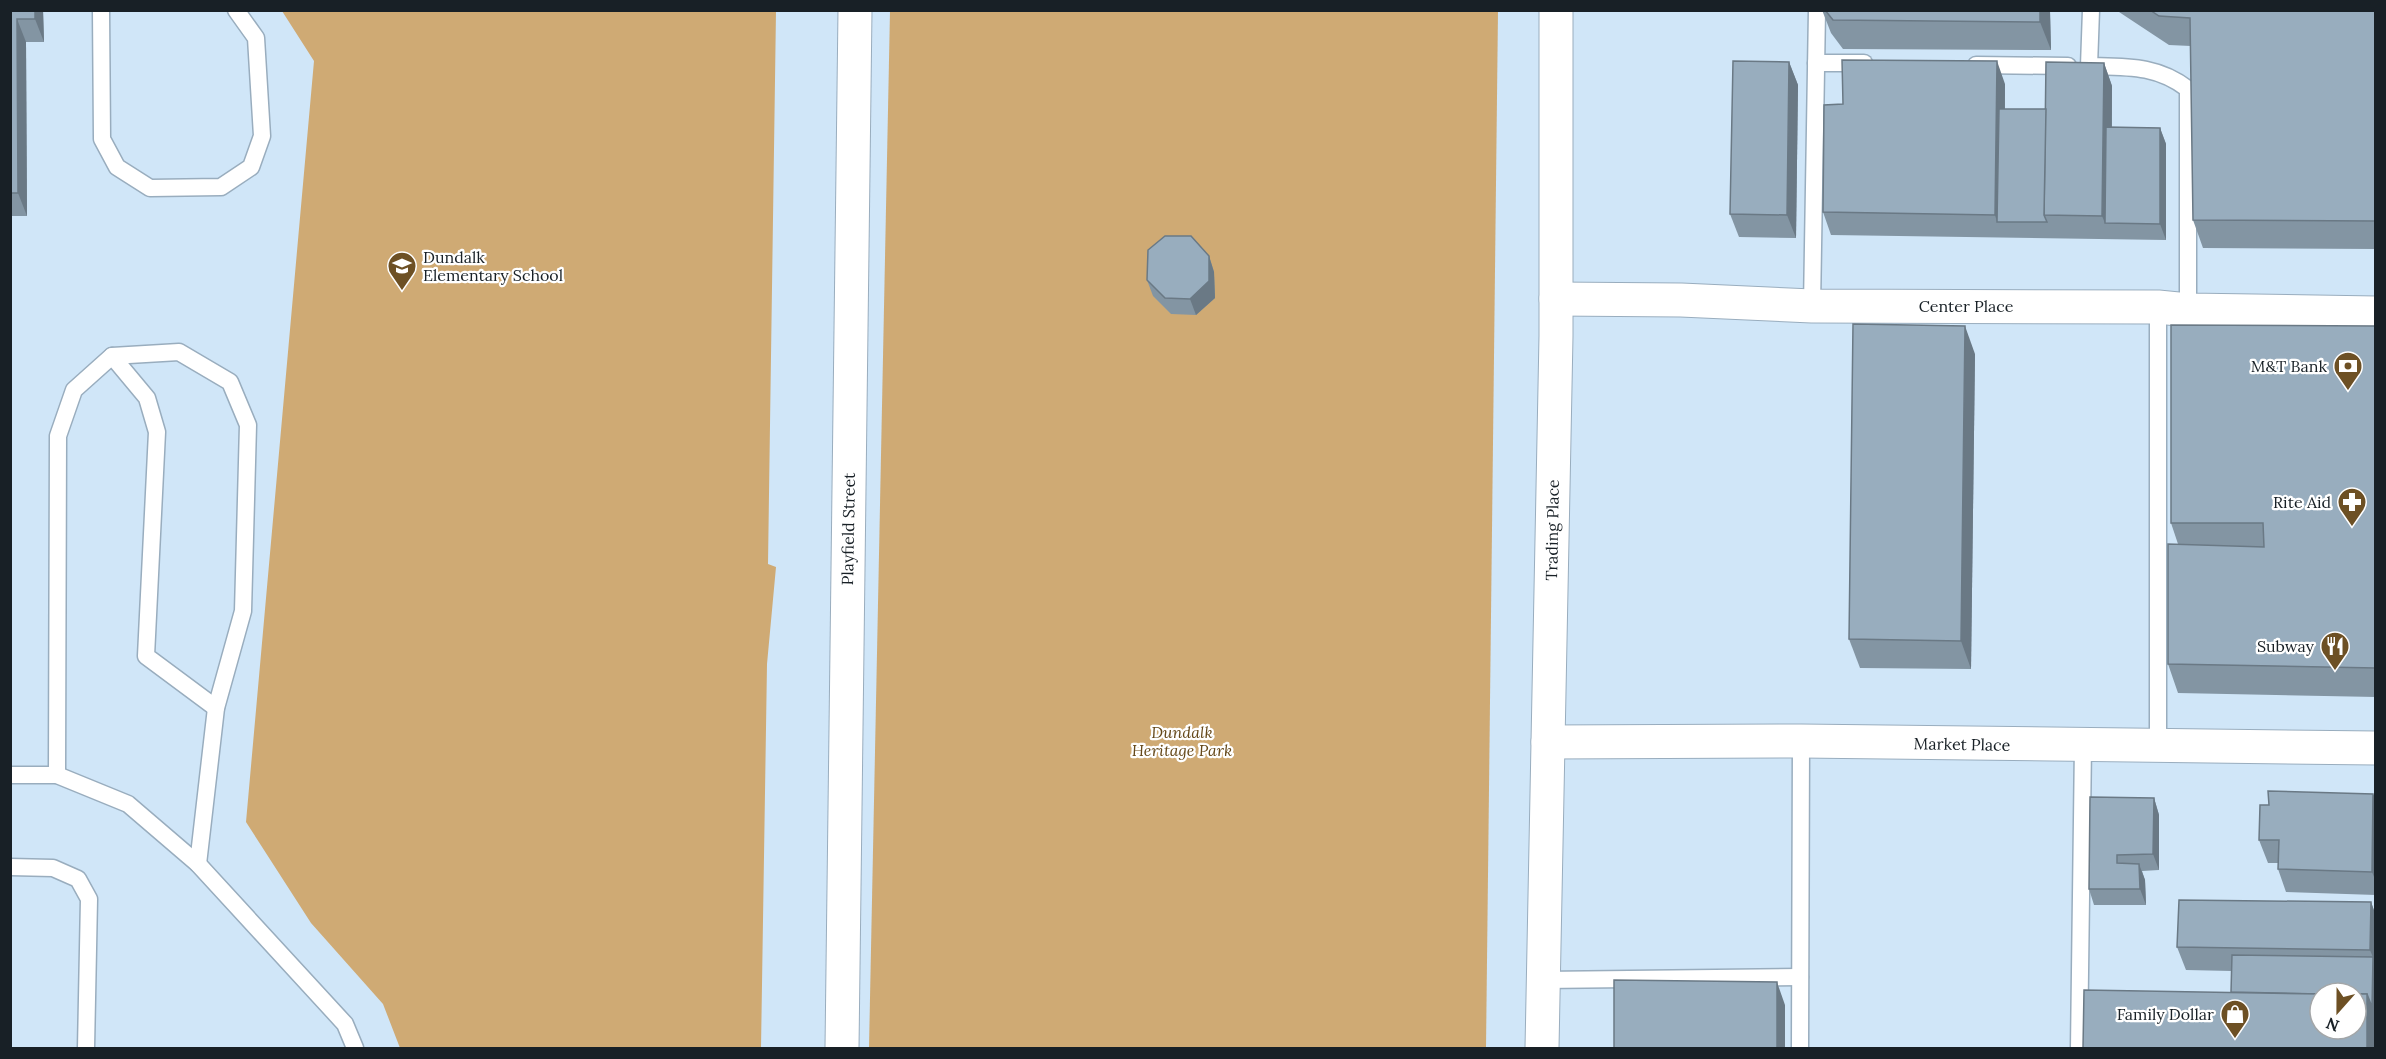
<svg xmlns="http://www.w3.org/2000/svg" width="2386" height="1059" viewBox="0 0 2386 1059" font-family="Lora,serif">
  <style>
    .green { fill: #cfaa74 }
    .lines { fill: none; stroke-linecap: round; stroke-linejoin: round }
    .lane-casing { stroke: #99adbe; stroke-width: 19 }
    .street-casing { stroke: #99adbe; stroke-width: 35 }
    .lane { stroke: #fff; stroke-width: 16 }
    .street { stroke: #fff; stroke-width: 33 }
    .wall { fill: #8395a3 }
    .shaded-wall { fill: #6a7985 }
    .building { fill: #98adbe; stroke: #6a7985; stroke-width: 1.5 }
    .labels { text-anchor: middle; dominant-baseline: central; stroke-width: 4.5; stroke-linejoin: round; paint-order: stroke }
    .poi-label { font-size: 16px; fill: #182026; stroke: #fff; text-anchor: end }
    .street-label { font-size: 16px; fill: #182026; stroke: #fff }
    .park-label { font-size: 16px; font-style: italic; fill: #644718; stroke: #fff }
  </style>
  <rect width="100%" height="100%" fill="#d0e6f8"/>
  <g class="green">
    <polygon points="282,11 776,11 768,564 776,567 767,664 761,1048 400,1048 383,1004 311,923 246,822 314,61"/>
    <polygon points="890,11 1498,11 1486,1048 869,1048"/>
  </g>
  <g class="lines">
    <g class="lane-casing">
      <g id="lane">
        <polyline points="101,10 102,139 117,167 150,188 221,187 251,167 262,136 256,38 236,10"/>
        <path d="M 2091,10 L 2089,66 C 2127,67 2157,65 2188,89 L 2188,310"/>
        <polyline points="1816,63 1864,63"/>
        <polyline points="1976,65 2068,66"/>
        <polyline points="1812,306 1817,10"/>
        <polyline points="2158,307 2158,747"/>
        <polyline points="112,356 147,398 157,432 146,656 216,708"/>
        <polyline points="10,775 57,775 128,804 198,864 345,1024 355,1048"/>
        <polyline points="57,775 58,436 74,390 112,356 179,352 230,382 248,425 243,611 216,708 198,864"/>
        <polyline points="10,867 53,868 78,879 89,899 86,1048"/>
        <polyline points="1543,980 1800,977"/>
        <polyline points="1800,1048 1801,741"/>
        <polyline points="2079,1048 2083,744"/>
      </g>
    </g>
    <g class="street-casing">
      <g id="street">
        <polyline points="1556,299 1681,300 1812,306 2158,307 2188,310 2376,313"/>
        <polyline points="1548,742 1801,741 2376,748"/>
        <polyline points="842,1048 855,10"/>
        <polyline points="1542,1048 1556,336 1556,10"/>
      </g>
    </g>
    <use href="#lane" class="lane"/>
    <use href="#street" class="street"/>
  </g>
  <g class="wall">
    <polygon points="10,10 43,10 44,42 26,42 27,216 10,216"/>
    <polygon points="1822,10 2070,10 2070,11 2050,11 2051,50 1843,49 1831,33"/>
    <polygon points="2116,10 2376,10 2376,249 2203,248 2193,220 2191,46 2169,45"/>
    <polygon points="1789,62 1798,85 1796,238 1739,237 1730,214"/>
    <polygon points="2104,63 2112,86 2112,127 2160,128 2166,144 2166,240 1831,235 1823,212 1843,104 2005,84 2005,109 2046,109"/>
    <polygon points="1209,256 1214,272 1215,298 1196,315 1171,314 1153,296 1147,280"/>
    <polygon points="2376,326 2376,697 2178,693 2168,664 2178,544 2171,523"/>
    <polygon points="1975,354 1971,669 1860,668 1849,639"/>
    <polygon points="2373,794 2376,800 2376,895 2286,892 2278,869 2278,863 2268,863 2259,840 2269,805"/>
    <polygon points="2154,798 2159,815 2159,870 2142,871 2145,880 2146,905 2094,905 2089,889"/>
    <polygon points="2371,902 2376,916 2376,1048 2231,992 2232,971 2186,970 2177,947"/>
  </g>
  <g class="shaded-wall">
    <polygon points="35,10 43,10 44,42 35,19"/>
    <polygon points="2040,10 2050,11 2051,50 2040,22"/>
    <polygon points="17,19 26,42 27,216 18,193"/>
    <polygon points="1997,61 2005,84 2004,222 1997,222 1995,215"/>
    <polygon points="1789,62 1798,85 1796,238 1787,215"/>
    <polygon points="2104,63 2112,86 2111,223 2105,223 2102,216"/>
    <polygon points="2160,128 2166,144 2166,240 2160,224"/>
    <polygon points="1209,256 1214,272 1215,298 1196,315 1190,299"/>
    <polygon points="1965,326 1975,354 1971,669 1961,641"/>
    <polygon points="2373,794 2376,800 2376,882 2372,872"/>
    <polygon points="2154,798 2159,815 2159,870 2153,854"/>
    <polygon points="2139,864 2145,880 2146,905 2140,889"/>
    <polygon points="2371,902 2376,916 2376,965 2370,950"/>
    <polygon points="2373,957 2376,965 2376,1048 2367,1048 2367,994"/>
    <polygon points="1777,982 1785,1005 1785,1048 1777,1048"/>
  </g>
  <g class="building">
    <polygon points="10,10 35,10 35,19 17,19 18,193 10,193"/>
    <polygon points="1825,10 2040,10 2040,22 1833,20"/>
    <polygon points="2150,10 2376,10 2376,221 2193,220 2190,18 2159,16"/>
    <polygon points="1842,60 1997,61 1995,215 1823,212 1824,105 1843,104"/>
    <polygon points="1733,61 1789,62 1787,215 1730,214"/>
    <polygon points="2046,62 2104,63 2102,216 2044,215"/>
    <polygon points="1999,109 2046,109 2044,215 2047,222 1997,222"/>
    <polygon points="2106,127 2160,128 2160,224 2105,223"/>
    <polygon points="1165,236 1191,236 1209,256 1209,281 1190,299 1165,298 1147,280 1148,250"/>
    <polygon points="1853,324 1965,326 1961,641 1849,639"/>
    <polygon points="2171,325 2376,326 2376,668 2168,664 2168,544 2264,547 2263,523 2171,523"/>
    <polygon points="2268,791 2373,794 2372,872 2278,869 2279,840 2259,840 2260,805 2269,805"/>
    <polygon points="2090,797 2154,798 2153,854 2117,855 2117,863 2139,864 2140,889 2089,889"/>
    <polygon points="2179,900 2371,902 2370,950 2177,947"/>
    <polygon points="2232,955 2373,957 2372,1007 2367,994 2356,994 2356,993 2320,994 2231,992"/>
    <polygon points="1614,980 1777,982 1777,1048 1614,1048"/>
    <polygon points="2084,990 2320,994 2320,1029 2356,1029 2356,994 2367,994 2367,1048 2083,1048"/>
  </g>
  <defs>
    <g id="school-pin" transform="scale(1.5)"><path d="M0 17L-7.5 6A9.5 9.5 0 1 1 7.5 6Z" fill="#6d5024" stroke="#fff"/><path d="M0-5L7-2L0 1L-7-2ZM-4 1L0 2.5L4 1V4Q0 6-4 4Z" fill="#fff"/></g>
    <g id="bank-pin" transform="scale(1.5)"><path d="M0 17L-7.5 6A9.5 9.5 0 1 1 7.5 6Z" fill="#6d5024" stroke="#fff"/><path d="M-6-4H6V4H-6ZM0-2.3a2.3 2.3 0 1 0 0 4.6a2.3 2.3 0 1 0 0-4.6Z" fill="#fff"/></g>
    <g id="pharmacy-pin" transform="scale(1.5)"><path d="M0 17L-7.5 6A9.5 9.5 0 1 1 7.5 6Z" fill="#6d5024" stroke="#fff"/><path d="M-2-6h4v4h4v4h-4v4h-4v-4h-4v-4h4Z" fill="#fff"/></g>
    <g id="restaurant-pin" transform="scale(1.5)"><path d="M0 17L-7.5 6A9.5 9.5 0 1 1 7.5 6Z" fill="#6d5024" stroke="#fff"/><path d="M-5-6h1v4h1v-4h1v4h1v-4h1v5L-1.5 .5V6h-2V.5L-5-1ZM5-6V6H3V1.5H1.5Q1.5-4 5-6Z" fill="#fff"/></g>
    <g id="shop-pin" transform="scale(1.5)"><path d="M0 17L-7.5 6A9.5 9.5 0 1 1 7.5 6Z" fill="#6d5024" stroke="#fff"/><path d="M-5-2.5h2.3a2.7 3.5 0 0 1 5.4 0H5L5.5 6h-11ZM-1.5-2.5h3a1.5 2.3 0 0 0-3 0Z" fill="#fff"/></g>
  </defs>
  <g fill-rule="evenodd">
    <use href="#school-pin" x="402" y="266"/>
    <use href="#bank-pin" x="2348" y="366"/>
    <use href="#pharmacy-pin" x="2352" y="502"/>
    <use href="#restaurant-pin" x="2335" y="646"/>
    <use href="#shop-pin" x="2235" y="1014"/>
  </g>
  <g class="labels">
    <g class="poi-label">
      <text x="423" y="257" text-anchor="start">Dundalk<tspan x="423" dy="18">Elementary School</tspan></text>
      <text x="2327" y="366">M&amp;T Bank</text>
      <text x="2331" y="502">Rite Aid</text>
      <text x="2314" y="646">Subway</text>
      <text x="2214" y="1014">Family Dollar</text>
    </g>
    <g class="street-label">
      <text x="1966" y="306">Center Place</text>
      <text transform="translate(848 529) rotate(-89)">Playfield Street</text>
      <text transform="translate(1552 530) rotate(-89)">Trading Place</text>
      <text transform="translate(1962 744) rotate(1)">Market Place</text>
    </g>
    <g class="park-label">
      <text x="1182" y="732">Dundalk<tspan x="1182" dy="18">Heritage Park</tspan></text>
    </g>
  </g>
  <rect width="2386" height="1059" fill="none" stroke="#182026" stroke-width="24"/>
  <g transform="translate(2338 1011) rotate(201)"><circle r="28" fill="#ffffff" stroke="#a3a6a8" stroke-width="1.5"/>
  <path d="M0-4.5L10 22L0 15L-10 22Z" fill="#6d5024"/>
  <text y="-9" font-size="16" font-weight="bold" text-anchor="middle" fill="#182026">N</text>
  </g>
</svg>
